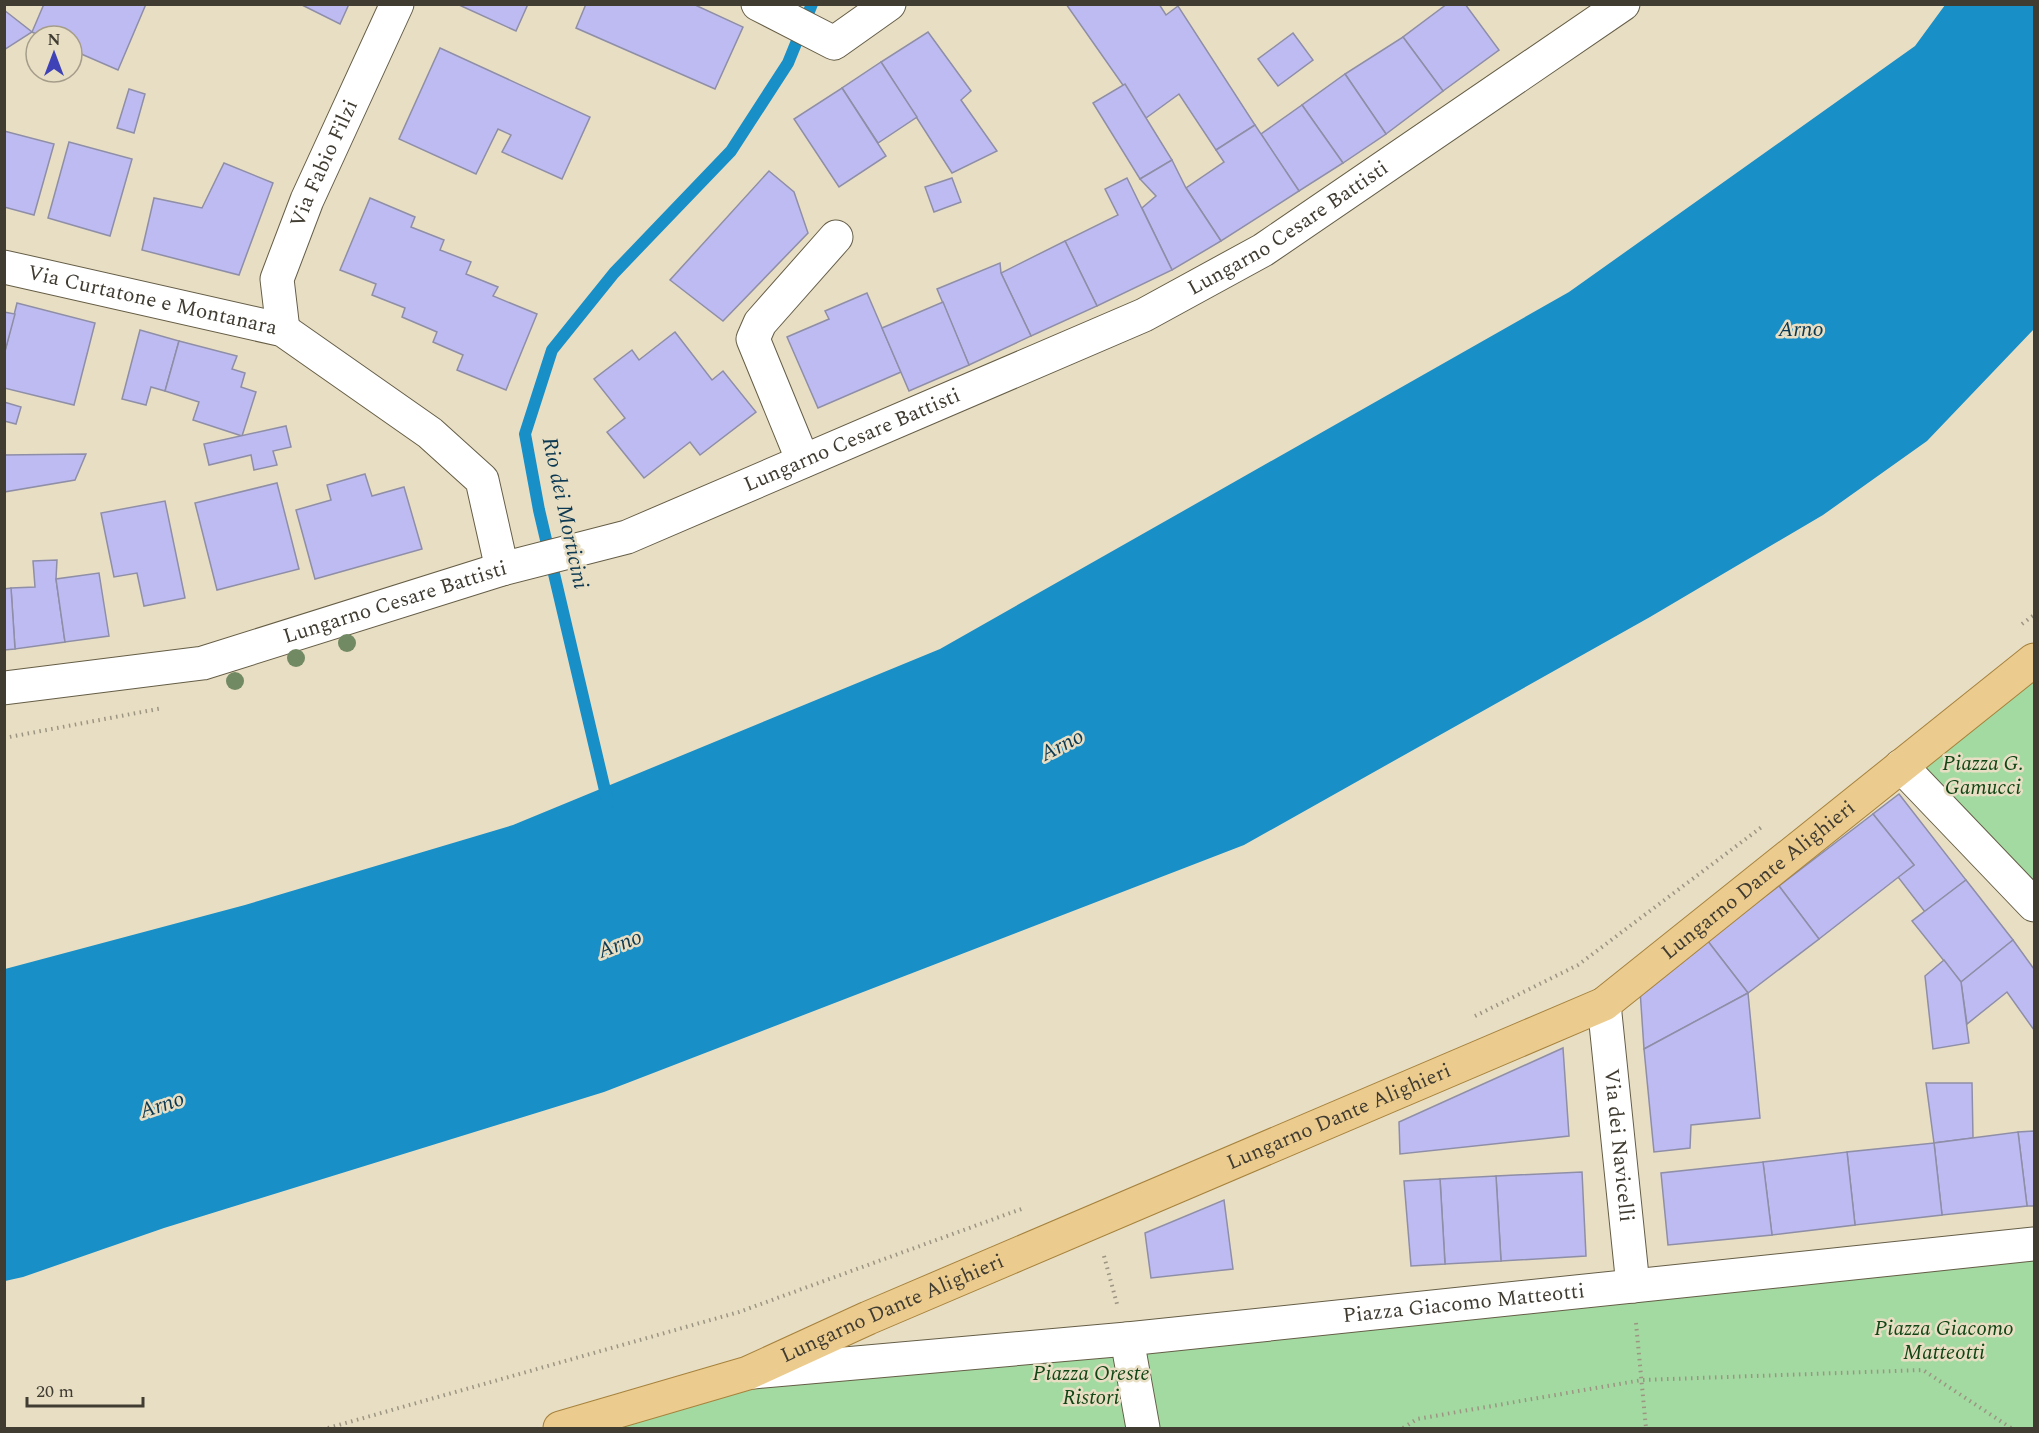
<svg xmlns="http://www.w3.org/2000/svg" width="2039" height="1433" viewBox="0 0 2039 1433" font-family="Spectral,serif">
  <style>
    .green { fill: #a3daa2 }
    .water { fill: #188fc7 }
    .lines { fill: none; stroke-linecap: round; stroke-linejoin: round }
    .stream { stroke: #188fc7; stroke-width: 12 }
    .building { fill: #bebbf2; stroke: #8f8ea7; stroke-width: 1.5 }
    .minor-casing { stroke: #655d46; stroke-width: 35 }
    .primary-casing { stroke: #a6823c; stroke-width: 35 }
    .path { stroke: #9c9582; stroke-width: 4; stroke-dasharray: 1.5 4.5; stroke-linecap: butt }
    .minor { stroke: #fff; stroke-width: 33 }
    .primary { stroke: #ebcb8e; stroke-width: 33 }
    .tree { fill: #728a64 }
    .labels { text-anchor: middle; dominant-baseline: central; stroke-width: 5; stroke-linejoin: round; paint-order: stroke }
    .street-label { font-size: 21px; fill: #403c32; stroke: #e8dec4 }
    .park-label { font-size: 21px; font-style: italic; fill: #114515; stroke: #e8dec4 }
    .water-label { font-size: 22px; font-style: italic; fill: #0c3951; stroke: #e8dec4 }
  </style>
  <rect width="100%" height="100%" fill="#e8dec4"/>
  <g class="green">
    <polygon points="2034,680 2034,905 1901,766"/>
    <polygon points="2034,1244 2034,1428 560,1428 748,1373"/>
  </g>
  <polygon class="water" points="1945,5 2034,5 2034,329 1927,441 1823,515 1650,617 1244,845 604,1092 164,1228 23,1277 5,1281 5,969 245,905 513,825 940,649 1569,292 1915,46"/>
  <g class="lines">
    <polyline class="stream" points="608,803 539,510 525,434 552,350 614,273 731,151 788,63 812,4"/>
  </g>
  <g class="building">
    <polygon points="44,4 146,4 118,70 72,50 72,36 41,36 32,32"/>
    <polygon points="300,4 349,4 340,24"/>
    <polygon points="457,4 528,4 516,31"/>
    <polygon points="586,4 693,4 743,27 715,89 576,28"/>
    <polygon points="1066,4 1159,4 1166,15 1178,6 1255,125 1216,150 1179,94 1146,118"/>
    <polygon points="1447,4 1465,4 1499,50 1443,91 1403,37"/>
    <polygon points="4,10 32,32 4,50"/>
    <polygon points="928,32 971,91 961,100 997,151 952,173 881,62"/>
    <polygon points="1293,33 1313,60 1278,86 1258,59"/>
    <polygon points="1403,37 1443,91 1386,134 1345,74"/>
    <polygon points="440,48 590,117 562,179 502,152 511,135 498,129 476,174 399,139"/>
    <polygon points="881,62 917,117 878,143 842,88"/>
    <polygon points="1345,74 1386,134 1343,163 1302,105"/>
    <polygon points="1125,84 1172,160 1140,179 1093,103"/>
    <polygon points="842,88 886,156 839,187 794,119"/>
    <polygon points="129,89 145,94 134,133 117,128"/>
    <polygon points="1302,105 1343,163 1299,191 1261,134"/>
    <polygon points="1255,125 1299,191 1221,241 1186,188 1224,162 1216,150"/>
    <polygon points="4,131 54,144 34,215 4,207"/>
    <polygon points="69,142 132,159 110,236 48,218"/>
    <polygon points="1172,160 1186,188 1221,241 1172,270 1142,208 1156,196 1140,179"/>
    <polygon points="224,163 273,183 239,275 142,250 154,198 202,208"/>
    <polygon points="769,171 794,192 808,233 723,321 670,280"/>
    <polygon points="952,178 961,202 934,212 925,187"/>
    <polygon points="1127,178 1172,270 1097,306 1065,241 1118,215 1105,189"/>
    <polygon points="370,198 415,217 411,227 444,240 440,250 471,262 466,274 498,287 493,296 537,314 506,390 457,370 463,355 433,342 437,332 402,317 405,308 372,295 376,284 340,270"/>
    <polygon points="1065,241 1097,306 1031,336 1001,273"/>
    <polygon points="1000,263 1001,273 1031,336 969,365 937,289"/>
    <polygon points="867,293 901,372 818,408 787,337 829,319 825,311"/>
    <polygon points="943,302 969,365 909,391 882,328"/>
    <polygon points="17,303 95,323 74,405 4,388 4,355"/>
    <polygon points="4,312 15,314 4,355"/>
    <polygon points="140,330 179,341 165,391 151,387 146,405 122,399"/>
    <polygon points="675,332 712,380 723,371 756,412 700,455 690,442 644,478 607,432 625,418 594,379 632,350 639,360"/>
    <polygon points="179,341 237,356 232,369 245,373 241,387 256,392 242,436 193,420 199,402 165,391"/>
    <polygon points="4,402 21,407 16,424 4,421"/>
    <polygon points="286,426 291,447 273,451 277,465 254,470 251,455 209,465 204,444"/>
    <polygon points="86,454 75,480 4,492 4,455"/>
    <polygon points="365,474 372,496 404,487 422,549 315,579 296,510 331,500 327,485"/>
    <polygon points="277,483 299,569 217,590 195,503"/>
    <polygon points="165,501 185,598 144,606 137,573 114,577 101,513"/>
    <polygon points="57,560 56,579 65,642 15,649 11,588 35,587 33,561"/>
    <polygon points="99,573 109,636 65,642 56,579"/>
    <polygon points="11,588 15,649 4,650 4,589"/>
    <polygon points="1899,794 1966,880 1925,912 1898,877 1914,865 1873,814"/>
    <polygon points="1873,814 1914,865 1819,939 1779,886"/>
    <polygon points="1966,880 2013,940 1961,982 1912,921"/>
    <polygon points="1779,886 1819,939 1748,993 1707,940"/>
    <polygon points="1707,940 1748,993 1644,1049 1640,990"/>
    <polygon points="2013,940 2034,969 2034,1030 2007,992 1967,1024 1961,982"/>
    <polygon points="1944,960 1961,982 1969,1043 1933,1049 1925,976"/>
    <polygon points="1748,993 1760,1118 1691,1125 1690,1148 1654,1152 1644,1049"/>
    <polygon points="1563,1048 1569,1136 1400,1154 1399,1122"/>
    <polygon points="1926,1083 1972,1083 1973,1138 1934,1143"/>
    <polygon points="2034,1131 2034,1206 2027,1206 2018,1132"/>
    <polygon points="2018,1132 2027,1206 1942,1215 1934,1143"/>
    <polygon points="1934,1143 1942,1215 1855,1225 1847,1152"/>
    <polygon points="1847,1152 1855,1225 1772,1235 1763,1162"/>
    <polygon points="1763,1162 1772,1235 1668,1245 1661,1173"/>
    <polygon points="1582,1172 1586,1256 1501,1261 1496,1176"/>
    <polygon points="1496,1176 1501,1261 1445,1264 1440,1179"/>
    <polygon points="1440,1179 1445,1264 1411,1266 1404,1181"/>
    <polygon points="1224,1200 1233,1269 1151,1278 1145,1233"/>
  </g>
  <g class="lines">
    <g class="minor-casing">
      <g id="minor">
        <polyline points="758,4 834,43 889,4"/>
        <path id="s1" d="M 4,267 L 283,330 L 430,433 L 482,480 L 502,569"/>
        <path id="s2" d="M 283,330 L 277,279 L 307,200 L 397,4"/>
        <polyline points="803,461 753,339 760,323 836,237"/>
        <path id="s3" d="M 4,688 L 203,663 L 502,569 L 627,537 L 1144,315 L 1263,250 L 1623,4"/>
        <polyline points="1901,766 2034,905"/>
        <path id="s4" d="M 1604,1004 L 1633,1286"/>
        <polyline points="1127,1339 1143,1428"/>
        <path id="s5" d="M 753,1372 L 1127,1339 L 2034,1244"/>
      </g>
    </g>
    <g class="primary-casing">
      <g id="primary">
        <path id="s6" d="M 560,1428 L 748,1373 L 868,1318 L 1604,1004 L 2034,660"/>
      </g>
    </g>
    <g class="path">
      <polyline points="2022,624 2034,615"/>
      <polyline points="4,738 163,708"/>
      <polyline points="1475,1016 1578,965 1763,826"/>
      <polyline points="1104,1256 1117,1304"/>
      <polyline points="1636,1323 1646,1428"/>
      <polyline points="328,1428 739,1312 1024,1208"/>
      <polyline points="1403,1428 1417,1419 1642,1380 1923,1370 2011,1428"/>
    </g>
    <use href="#minor" class="minor"/>
    <use href="#primary" class="primary"/>
  </g>
  <g class="tree">
    <circle cx="347" cy="643" r="9"/>
    <circle cx="296" cy="658" r="9"/>
    <circle cx="235" cy="681" r="9"/>
  </g>
  <g class="labels">
    <g class="street-label">
      <text stroke="none"><textPath href="#s2" startOffset="176">Via Fabio Filzi</textPath></text>
      <text stroke="none"><textPath href="#s3" startOffset="1374">Lungarno Cesare Battisti</textPath></text>
      <text stroke="none"><textPath href="#s1" startOffset="152">Via Curtatone e Montanara</textPath></text>
      <text stroke="none"><textPath href="#s3" startOffset="888">Lungarno Cesare Battisti</textPath></text>
      <text stroke="none"><textPath href="#s3" startOffset="402">Lungarno Cesare Battisti</textPath></text>
      <text stroke="none"><textPath href="#s6" startOffset="1326">Lungarno Dante Alighieri</textPath></text>
      <text stroke="none"><textPath href="#s6" startOffset="840">Lungarno Dante Alighieri</textPath></text>
      <text stroke="none"><textPath href="#s4" startOffset="142">Via dei Navicelli</textPath></text>
      <text stroke="none"><textPath href="#s5" startOffset="714">Piazza Giacomo Matteotti</textPath></text>
      <text stroke="none"><textPath href="#s6" startOffset="354">Lungarno Dante Alighieri</textPath></text>
    </g>
    <g class="park-label">
      <text x="1983" y="764">Piazza G.<tspan x="1983" dy="24">Gamucci</tspan></text>
      <text x="1944" y="1329">Piazza Giacomo<tspan x="1944" dy="24">Matteotti</tspan></text>
      <text x="1091" y="1374">Piazza Oreste<tspan x="1091" dy="24">Ristori</tspan></text>
    </g>
    <g class="water-label">
      <text x="1801" y="329">Arno</text>
      <text transform="translate(565 513) rotate(78)">Rio dei Morticini</text>
      <text transform="translate(1062 745) rotate(-27)">Arno</text>
      <text transform="translate(620 944) rotate(-21)">Arno</text>
      <text transform="translate(162 1105) rotate(-18)">Arno</text>
    </g>
  </g>
  <rect width="2039" height="1433" fill="none" stroke="#403c32" stroke-width="12"/>
  <g transform="translate(54 54)"><circle r="28" fill="#e8dec4" stroke="#a59d8a" stroke-width="1.5"/>
  <path d="M0-4.5L10 22L0 15L-10 22Z" fill="#3f42b7"/>
  <text y="-9" font-size="16" font-weight="bold" text-anchor="middle" fill="#403c32">N</text>
  </g>
  <path d="M27 1397v9h116v-9" fill="none" stroke="#403c32" stroke-width="3"/>
  <text x="36" y="1397" font-size="18" fill="#403c32" stroke="#e8dec4" stroke-width="4.5" paint-order="stroke">20 m</text>
</svg>
